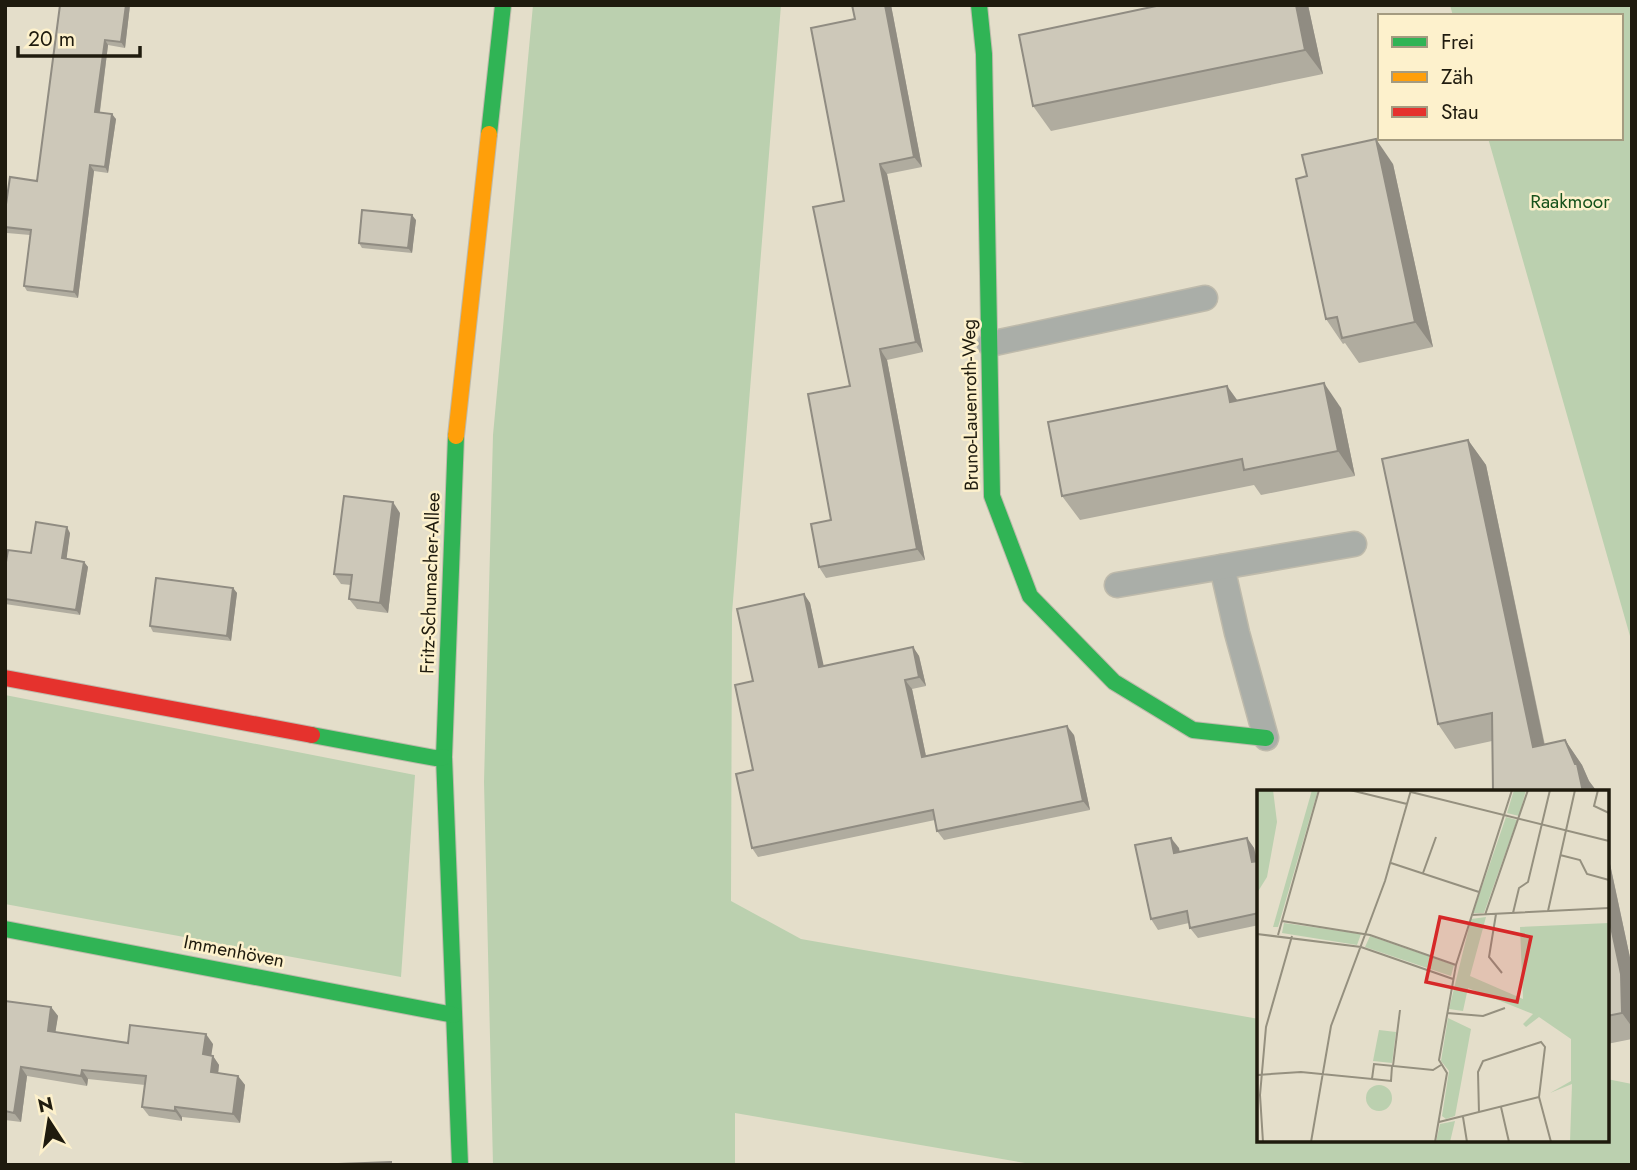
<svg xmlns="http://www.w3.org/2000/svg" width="1637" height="1170" viewBox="0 0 1637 1170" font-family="Jost,sans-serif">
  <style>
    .green { fill: #bbd0af }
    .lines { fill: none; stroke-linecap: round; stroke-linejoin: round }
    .lane-casing { stroke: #bebaab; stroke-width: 27 }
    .fast-casing { stroke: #bebaab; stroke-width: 18 }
    .slow-casing { stroke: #bebaab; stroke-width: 18 }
    .jam-casing { stroke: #bebaab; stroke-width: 18 }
    .lane { stroke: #aaaea8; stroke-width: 24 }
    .fast { stroke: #30b455; stroke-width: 16 }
    .slow { stroke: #ff9f0a; stroke-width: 16 }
    .jam { stroke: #e5322d; stroke-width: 16 }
    .wall { fill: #b0ac9f }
    .shaded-wall { fill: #908c82 }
    .building { fill: #cdc8b9; stroke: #908c82; stroke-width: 2 }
    .labels { text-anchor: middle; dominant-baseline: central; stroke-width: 5; stroke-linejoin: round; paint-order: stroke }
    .park-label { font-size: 19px; fill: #16521b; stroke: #fdf1cc }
    .street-label { font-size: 19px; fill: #1f1b0e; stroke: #fdf1cc }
    .inset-road { fill: none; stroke: #95907f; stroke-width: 2 }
    .view { fill: #d62828; fill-opacity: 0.15; stroke: #d62828; stroke-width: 3.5 }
    .inset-edge { fill: none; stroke: #1f1b0e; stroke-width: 3.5 }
  </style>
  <rect width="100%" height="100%" fill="#e4deca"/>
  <g class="green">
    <polygon points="533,5 781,5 732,613 731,901 801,939 1259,1019 1259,1140 1607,1140 1607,1079 1632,1084 1632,1165 1037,1165 735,1113 735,1165 493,1165 484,782 493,435"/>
    <polygon points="1450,5 1632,5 1632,643 1488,138 1621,138 1621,16 1453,16"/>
    <polygon points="5,695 415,775 401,977 5,904"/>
  </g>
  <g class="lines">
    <g class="lane-casing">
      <g id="lane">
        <polyline points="990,344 1205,298"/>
        <polyline points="1222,567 1237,633 1266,738"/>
        <polyline points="1117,585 1354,544"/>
      </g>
    </g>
    <g class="fast-casing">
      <g id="fast">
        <polyline points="979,5 984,54 992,496 1030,596 1114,682 1193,730 1266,738"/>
        <polyline points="489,134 503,5"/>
        <polyline points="456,436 444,757 460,1165"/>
        <polyline points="312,735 435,758 444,757"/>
        <polyline points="5,929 454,1015"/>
      </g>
    </g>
    <g class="slow-casing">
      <polyline id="slow" points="456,436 489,134"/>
    </g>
    <g class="jam-casing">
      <polyline id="jam" points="5,678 312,735"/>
    </g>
    <use href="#lane" class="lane"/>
    <use href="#fast" class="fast"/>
    <use href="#slow" class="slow"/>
    <use href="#jam" class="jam"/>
  </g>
  <g class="wall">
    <polygon points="60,5 130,5 125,48 108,45 100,112 116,119 108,173 94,171 78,298 27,291 24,286 30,235 7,233 5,230 5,211 37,181"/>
    <polygon points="852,5 891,5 922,167 887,174 923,352 887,360 925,560 826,578 819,567 831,520 850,386 844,201 855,19"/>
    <polygon points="1308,5 1323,74 1051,131 1033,106"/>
    <polygon points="1393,164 1433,347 1359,363 1345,343 1343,344 1326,319"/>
    <polygon points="416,220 412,253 362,248 359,243"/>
    <polygon points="1227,386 1238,401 1341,408 1355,476 1261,495 1254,485 1080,520 1062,496"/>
    <polygon points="1468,440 1486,465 1545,745 1565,740 1582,765 1589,781 1595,789 1492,741 1455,749 1438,724"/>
    <polygon points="400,513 388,613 357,609 349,599 351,585 341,584 334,574"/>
    <polygon points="70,533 66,559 84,562 88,567 80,615 5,604 5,562 31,553"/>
    <polygon points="233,588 237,593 231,641 153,632 150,626"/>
    <polygon points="804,594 810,603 823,666 913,647 919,656 926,686 912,689 926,756 1074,735 1090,810 944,840 937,831 935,820 758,857 752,848 753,681"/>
    <polygon points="1247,838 1254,848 1257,861 1259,861 1259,925 1198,938 1190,928 1189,923 1158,930 1151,919 1179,848 1179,852"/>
    <polygon points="1607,850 1632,967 1632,1039 1607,1044"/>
    <polygon points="5,1001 51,1007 58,1016 55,1032 128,1043 213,1044 211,1055 213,1056 219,1065 218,1073 238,1076 245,1085 240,1123 182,1117 182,1121 149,1116 142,1107 145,1085 88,1079 87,1086 27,1076 21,1122 5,1120"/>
  </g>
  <g class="shaded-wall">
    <polygon points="126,5 130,5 125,48 121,42"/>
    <polygon points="885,5 891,5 922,167 914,157"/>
    <polygon points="1296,5 1308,5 1323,74 1305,50"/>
    <polygon points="105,40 108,45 99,117 95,112"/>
    <polygon points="112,114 116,119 108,173 105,167"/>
    <polygon points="1376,139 1393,164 1433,347 1415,322"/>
    <polygon points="880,164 887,174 923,352 916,342"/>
    <polygon points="90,165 94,171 78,298 74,292"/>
    <polygon points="412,215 416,220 412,253 408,248"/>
    <polygon points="880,349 887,360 925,560 917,549"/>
    <polygon points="1324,383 1341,408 1355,476 1338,451"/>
    <polygon points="1227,386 1244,410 1230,402"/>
    <polygon points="1468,440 1486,465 1550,772 1533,747"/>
    <polygon points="393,502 400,513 388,613 380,603"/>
    <polygon points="67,527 70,533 66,563 62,558"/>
    <polygon points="84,562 88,567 80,615 76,610"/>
    <polygon points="233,588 237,593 231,641 227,636"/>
    <polygon points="804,594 810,603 826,676 819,667"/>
    <polygon points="913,647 919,656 926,686 919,677"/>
    <polygon points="905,680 912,689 928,766 922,757"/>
    <polygon points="1067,726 1074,735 1090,810 1083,801"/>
    <polygon points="1565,740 1582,765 1589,781 1595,789 1595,792 1583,792 1575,764"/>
    <polygon points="1171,838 1179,848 1182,864 1174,853"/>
    <polygon points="1247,838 1254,848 1259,870 1252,862"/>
    <polygon points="1607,850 1632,967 1632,1027 1622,1013 1607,908"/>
    <polygon points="51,1007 58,1016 54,1041 48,1031"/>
    <polygon points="206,1034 213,1044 210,1064 203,1054"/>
    <polygon points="213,1056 219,1065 217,1082 211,1072"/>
    <polygon points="21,1067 27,1076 21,1122 14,1113"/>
    <polygon points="82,1070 88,1079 87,1086 81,1076"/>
    <polygon points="238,1076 245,1085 240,1123 233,1114"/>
    <polygon points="175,1107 182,1117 182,1121 175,1111"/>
  </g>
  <g class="building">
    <polygon points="60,5 126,5 121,42 105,40 95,112 112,114 105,167 90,165 74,292 24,286 31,230 5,227 5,211 10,177 37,181"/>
    <polygon points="852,5 885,5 914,157 880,164 916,342 880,349 917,549 819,567 811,524 831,520 808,394 850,386 813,207 844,201 811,28 855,19"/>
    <polygon points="1161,5 1296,5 1305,50 1033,106 1019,35"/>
    <polygon points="1376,139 1415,322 1342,338 1337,317 1326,319 1296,179 1307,176 1302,155"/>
    <polygon points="362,210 412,215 408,248 359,243"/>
    <polygon points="1324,383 1338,451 1244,470 1242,459 1062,496 1048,422 1227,386 1230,402"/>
    <polygon points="1468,440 1533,747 1565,740 1575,764 1577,764 1583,792 1493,792 1492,713 1438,724 1382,459"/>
    <polygon points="344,496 393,502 380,603 349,599 352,575 334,574"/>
    <polygon points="36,522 67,527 62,558 84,562 76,610 5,599 5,562 6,562 8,550 31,553"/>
    <polygon points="156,578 233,588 227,636 150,626"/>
    <polygon points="804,594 819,667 913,647 919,677 905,680 922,757 1067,726 1083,801 937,831 933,810 752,848 736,774 753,770 735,685 753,681 737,609"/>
    <polygon points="1171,838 1174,853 1247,838 1252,862 1259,861 1259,913 1190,928 1187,911 1151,919 1135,845"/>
    <polygon points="1607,908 1621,974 1622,1013 1607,1016"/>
    <polygon points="5,1001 51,1007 48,1031 128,1043 130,1025 206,1034 203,1054 213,1056 211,1072 238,1076 233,1114 175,1107 175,1111 142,1107 146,1076 82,1070 81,1076 21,1067 14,1113 5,1111"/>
    <polygon points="391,1162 391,1165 339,1165 339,1164"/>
  </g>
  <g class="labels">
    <g class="park-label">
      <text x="1570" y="201">Raakmoor</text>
    </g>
    <g class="street-label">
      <text transform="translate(970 405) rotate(-91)">Bruno-Lauenroth-Weg</text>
      <text transform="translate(430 583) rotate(-88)">Fritz-Schumacher-Allee</text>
      <text transform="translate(234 951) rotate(11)">Immenhöven</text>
    </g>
  </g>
  <g transform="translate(1257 790)">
    <rect width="352" height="352" fill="#e4deca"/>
    <path d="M 0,0 L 16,0 L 20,32 L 10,87 L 0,103 ZM 55,0 L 61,0 L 21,137 L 16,137 ZM 257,0 L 269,0 L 262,26 L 250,23 ZM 249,27 L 260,30 L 227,123 L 216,123 ZM 229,127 L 213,186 L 266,209 L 263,137 L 352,133 L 352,352 L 313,352 L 315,294 L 293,303 L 314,291 L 314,249 L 282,227 L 269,237 L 266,234 L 276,224 L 211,198 L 206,221 L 192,219 L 214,129 ZM 27,133 L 104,144 L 100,155 L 25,143 ZM 113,146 L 197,175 L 194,186 L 108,157 ZM 191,228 L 214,239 L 198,326 L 189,329 L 185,326 L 192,281 L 184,271 ZM 122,240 L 139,242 L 135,273 L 116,271 ZM109 308a13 13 0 1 1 26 0a13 13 0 1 1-26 0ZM 198,331 L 193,352 L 179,352 L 183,334 Z" fill="#bbd0af"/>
    <path class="inset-road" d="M 93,0 L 150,14M 341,0 L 337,16 L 352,23M 154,2 L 352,51M 303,65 L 323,70 L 330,84 L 352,90M 134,73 L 222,102M 166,83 L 179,47M 291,121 L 318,0M 256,123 L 262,98 L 271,92 L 293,0M 239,124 L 232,167 L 245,183M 214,125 L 352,118M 228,125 L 271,0M 25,131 L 113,145 L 199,175M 0,144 L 104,157 L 196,189M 21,145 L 62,0M 190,223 L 226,226 L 248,218M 136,276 L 143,220M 0,285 L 44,282 L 115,289 L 117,274 L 176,280 L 184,275M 115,289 L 134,291 L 135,276M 244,317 L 252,352M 222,323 L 221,282 L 226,271 L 284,252 L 288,257 L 282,307 L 294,352M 206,327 L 210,352M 182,332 L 282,307M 6,352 L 3,305 L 9,237 L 35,146M 54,352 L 74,236 L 128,91 L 154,0M 178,352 L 190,283 L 182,270 L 199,175 L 255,0"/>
    <path class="view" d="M 183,127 L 274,147 L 260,212 L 169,192 Z"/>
    <rect width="352" height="352" class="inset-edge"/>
  </g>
  <rect width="1637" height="1170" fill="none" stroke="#1f1b0e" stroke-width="14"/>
  <rect x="1378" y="14" width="245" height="126" fill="#fdf1cc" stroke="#a49b80" stroke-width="2"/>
  <rect x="1392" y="37" width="35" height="10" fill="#30b455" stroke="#a49b80" stroke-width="2"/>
  <text x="1441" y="49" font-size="21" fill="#1f1b0e">Frei</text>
  <rect x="1392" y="72" width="35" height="10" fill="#ff9f0a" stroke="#a49b80" stroke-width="2"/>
  <text x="1441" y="84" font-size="21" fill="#1f1b0e">Zäh</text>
  <rect x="1392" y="107" width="35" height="10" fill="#e5322d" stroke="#a49b80" stroke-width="2"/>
  <text x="1441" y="119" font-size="21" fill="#1f1b0e">Stau</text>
  <g transform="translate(49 1121) rotate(348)" stroke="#fdf1cc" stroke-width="5" paint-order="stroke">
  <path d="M0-5L12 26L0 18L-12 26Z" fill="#1f1b0e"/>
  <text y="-10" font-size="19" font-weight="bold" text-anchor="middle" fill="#1f1b0e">N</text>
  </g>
  <path d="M18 46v10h122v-10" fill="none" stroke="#1f1b0e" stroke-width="3.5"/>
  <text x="28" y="46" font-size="21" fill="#1f1b0e" stroke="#fdf1cc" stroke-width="5" paint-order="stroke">20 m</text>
</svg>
